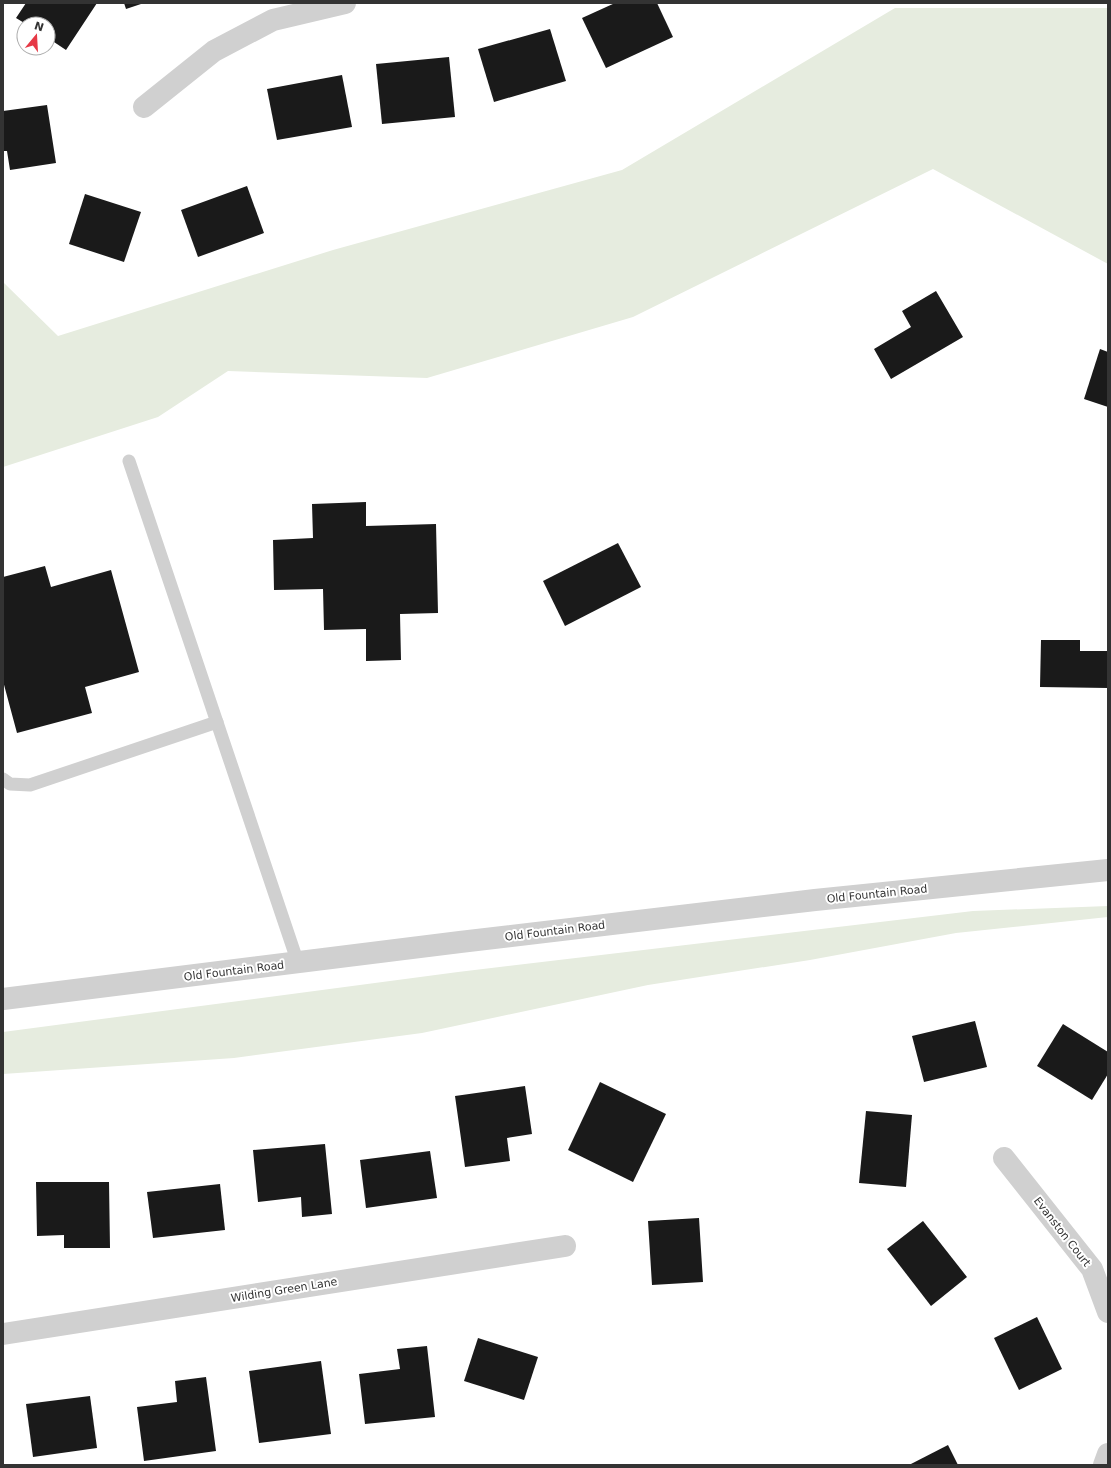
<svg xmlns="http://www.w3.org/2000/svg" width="1111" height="1468" viewBox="0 0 1111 1468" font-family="'DejaVu Sans',sans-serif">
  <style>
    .green { fill: #e6ecdf }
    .building { fill: #1a1a1a }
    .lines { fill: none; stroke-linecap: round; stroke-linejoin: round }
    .service { stroke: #d0d0d0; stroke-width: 13 }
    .minor { stroke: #d0d0d0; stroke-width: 22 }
    .tertiary { stroke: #d0d0d0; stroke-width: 22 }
    .labels { text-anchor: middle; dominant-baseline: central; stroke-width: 4; stroke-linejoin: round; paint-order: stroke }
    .street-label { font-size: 11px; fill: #333; stroke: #fff }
  </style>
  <rect width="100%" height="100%" fill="#fff"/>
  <g class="green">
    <polygon points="895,8 1108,8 1108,264 933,169 633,317 427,378 228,371 158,417 3,467 3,282 58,336 333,250 622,170"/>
    <polygon points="1108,906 1108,917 956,933 810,960 648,985 422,1033 234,1058 3,1074 3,1032 458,972 973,911"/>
  </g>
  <g class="building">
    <polygon points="26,3 97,3 66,50 48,38 48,24 26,24 16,18"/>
    <polygon points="124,3 144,3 126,9"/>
    <polygon points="615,3 657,3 673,37 606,68 582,18"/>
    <polygon points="550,29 566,81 494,102 478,49"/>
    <polygon points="449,57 455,117 382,124 376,64"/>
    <polygon points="342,75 352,127 277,140 267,89"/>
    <polygon points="47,105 56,163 10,170 7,151 3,151 3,111"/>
    <polygon points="247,186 264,233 198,257 181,210"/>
    <polygon points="85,194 141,212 124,262 69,244"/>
    <polygon points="936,291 963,337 891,379 874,349 911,327 902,311"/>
    <polygon points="1100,349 1108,352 1108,407 1084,399"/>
    <polygon points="366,502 366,526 436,524 438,613 400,614 401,660 366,661 366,629 324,630 323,589 274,590 273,540 313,538 312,504"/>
    <polygon points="618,543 641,587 565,626 543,581"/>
    <polygon points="45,566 51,587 111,570 139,672 85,687 92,713 17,733 3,681 3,577"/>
    <polygon points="1041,640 1080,640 1080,651 1108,651 1108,688 1040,687"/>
    <polygon points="975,1021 987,1067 924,1082 912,1036"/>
    <polygon points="1063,1024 1108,1052 1108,1074 1092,1100 1037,1066"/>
    <polygon points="600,1082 666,1114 633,1182 568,1150"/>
    <polygon points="525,1086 532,1134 507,1138 510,1161 465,1167 455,1096"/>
    <polygon points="866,1111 912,1115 906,1187 859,1183"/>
    <polygon points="325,1144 332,1214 302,1217 301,1197 258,1202 253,1150"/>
    <polygon points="430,1151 437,1198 366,1208 360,1160"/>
    <polygon points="36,1182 109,1182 110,1248 64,1248 64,1235 37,1236"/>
    <polygon points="220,1184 225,1230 153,1238 147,1192"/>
    <polygon points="699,1218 703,1282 652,1285 648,1221"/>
    <polygon points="923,1221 967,1277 931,1306 887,1249"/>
    <polygon points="1037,1317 1062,1369 1019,1390 994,1338"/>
    <polygon points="478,1338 538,1357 524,1400 464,1381"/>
    <polygon points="427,1346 435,1417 365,1424 359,1374 400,1369 397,1349"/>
    <polygon points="321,1361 331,1434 259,1443 249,1371"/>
    <polygon points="206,1377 216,1451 144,1461 137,1407 177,1402 175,1381"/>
    <polygon points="90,1396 97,1448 33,1457 26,1404"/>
    <polygon points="948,1445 958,1465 909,1465"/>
  </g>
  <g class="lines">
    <g class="service">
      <polyline points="129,461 298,963"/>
      <polyline points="3,779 10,784 30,785 217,722"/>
    </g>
    <g class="minor">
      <polyline points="144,107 214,51 273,20 345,3"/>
      <polyline points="1004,1158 1092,1269 1108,1312"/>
      <polyline points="3,1334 565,1246"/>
      <polyline points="1104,1465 1108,1454"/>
    </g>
    <polyline class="tertiary" points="3,999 460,942 815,900 1108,870"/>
  </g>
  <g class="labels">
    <g class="street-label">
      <text transform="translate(877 894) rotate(-6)">Old Fountain Road</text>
      <text transform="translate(555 931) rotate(-7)">Old Fountain Road</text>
      <text transform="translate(234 971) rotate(-7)">Old Fountain Road</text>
      <text transform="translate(1062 1232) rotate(52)">Evanston Court</text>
      <text transform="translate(284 1290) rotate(-9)">Wilding Green Lane</text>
    </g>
  </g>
  <rect width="1111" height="1468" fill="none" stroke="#333333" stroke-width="8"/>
  <g transform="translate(36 36) rotate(18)"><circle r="19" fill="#ffffff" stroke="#adadad"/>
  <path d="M0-3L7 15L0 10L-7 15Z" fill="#e63946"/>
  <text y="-6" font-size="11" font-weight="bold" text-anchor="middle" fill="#333333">N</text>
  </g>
</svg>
